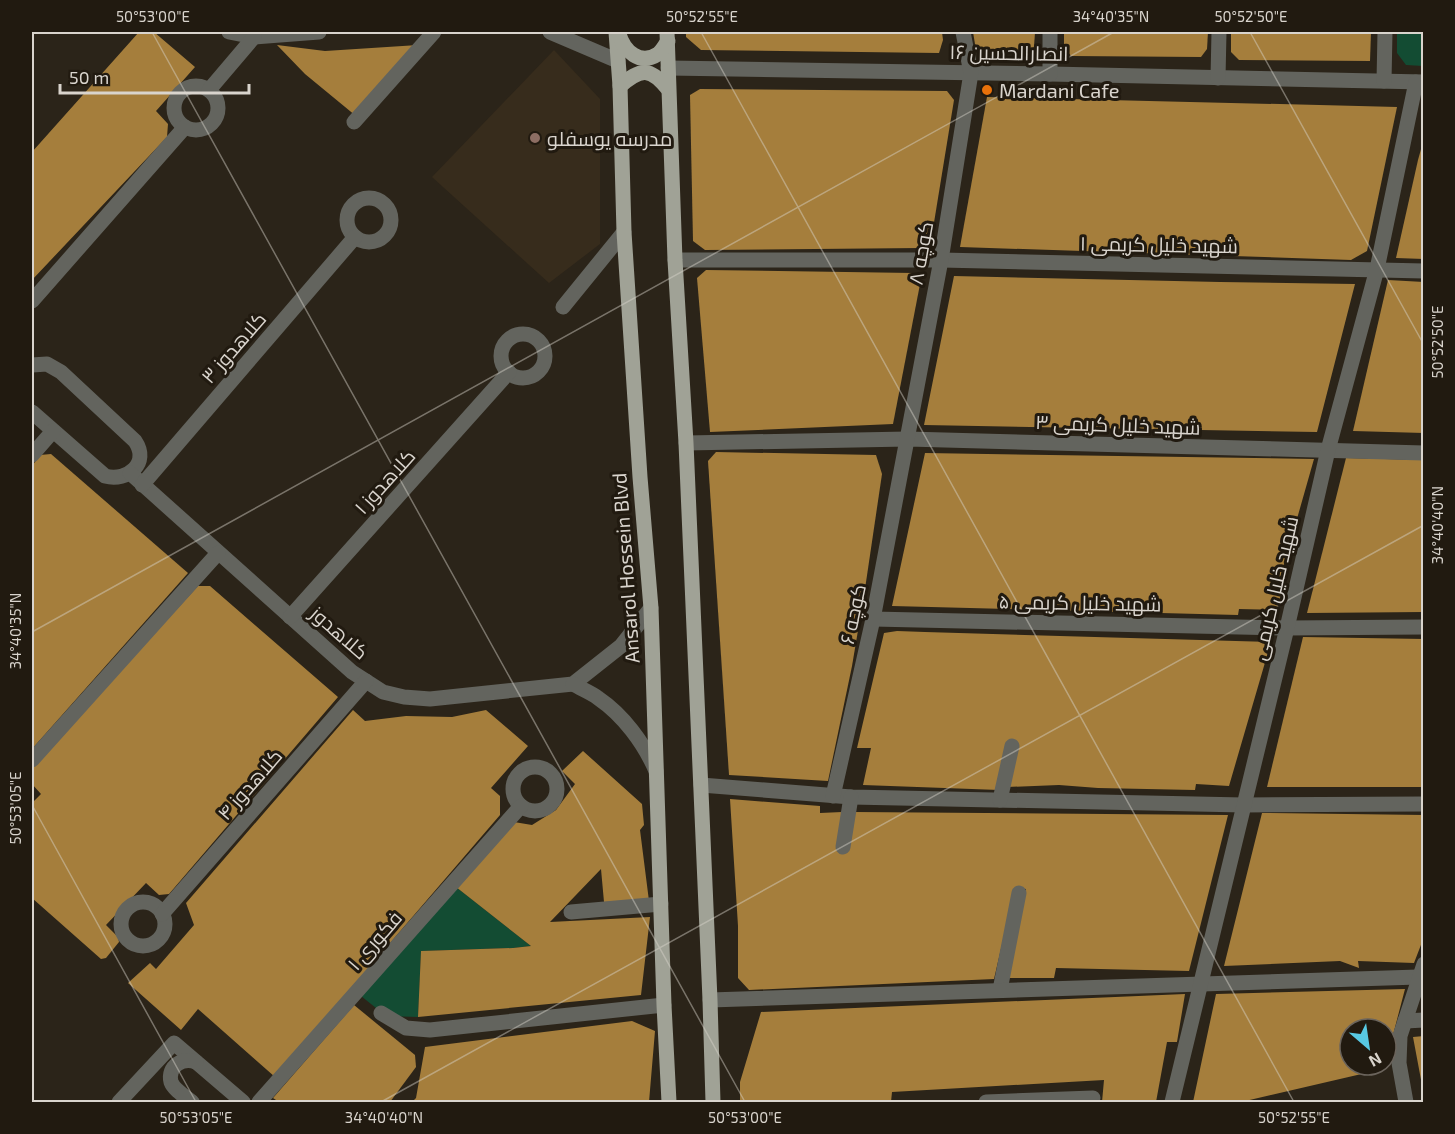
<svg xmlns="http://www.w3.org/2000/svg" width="1455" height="1134" viewBox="0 0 1455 1134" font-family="'Exo 2',Cairo,sans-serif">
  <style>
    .built { fill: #372c1c }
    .green { fill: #134c33 }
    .building { fill: #a57e3c }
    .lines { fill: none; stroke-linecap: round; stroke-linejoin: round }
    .minor { stroke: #63645e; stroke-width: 15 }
    .major { stroke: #a0a296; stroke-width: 15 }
    .ticks { fill: none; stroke: #d9d4cd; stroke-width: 1.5; stroke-opacity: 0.45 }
    .food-dot { fill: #e8710a; stroke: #211a10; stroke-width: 2 }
    .education-dot { fill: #8d6e63; stroke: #211a10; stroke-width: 2 }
    .labels { text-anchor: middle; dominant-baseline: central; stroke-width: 6; stroke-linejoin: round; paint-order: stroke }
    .street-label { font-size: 20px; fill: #d9d4cd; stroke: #211a10 }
    .poi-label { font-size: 20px; fill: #d9d4cd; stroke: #211a10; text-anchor: start }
    .neatline { fill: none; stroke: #d9d4cd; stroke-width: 2 }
    .ticks-label { font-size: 15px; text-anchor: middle; fill: #d9d4cd }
  </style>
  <rect width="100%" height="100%" fill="#2b2419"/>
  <polygon class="built" points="554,50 600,99 600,244 549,283 432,177"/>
  <g class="green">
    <polygon points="1397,32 1423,32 1423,66 1406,65 1397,53"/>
    <polygon points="456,887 531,946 513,948 421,951 418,1017 386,1016 361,996"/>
  </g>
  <g class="building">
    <polygon points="139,32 154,32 195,67 156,111 168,124 167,137 32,280 32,152"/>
    <polygon points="686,32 942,32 943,40 939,53 701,50 686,37"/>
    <polygon points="973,32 1035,32 1034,47 1030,54 983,54 975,44"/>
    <polygon points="1064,32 1208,32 1207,49 1201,57 1071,56 1064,47"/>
    <polygon points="1231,32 1371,32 1370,61 1239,60 1231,52"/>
    <polygon points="277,45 325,51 418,45 356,116 305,74"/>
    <polygon points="700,89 947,91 954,100 931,241 921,248 705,250 693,241 690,95"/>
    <polygon points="987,97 1359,106 1397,107 1367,251 1351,260 960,247"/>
    <polygon points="1423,142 1424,259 1396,258 1418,160"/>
    <polygon points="706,270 913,273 921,279 893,424 710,432 697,278"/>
    <polygon points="954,276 1220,282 1355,284 1317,432 924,425"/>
    <polygon points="1388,280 1424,282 1424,433 1353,431"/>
    <polygon points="716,452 876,455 882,474 865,589 852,666 828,781 729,775 708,461"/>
    <polygon points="925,453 987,454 1314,459 1279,582 1284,582 1277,610 1239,609 1238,615 892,606"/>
    <polygon points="51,454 188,573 32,749 32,466 40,455"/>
    <polygon points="1346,458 1424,460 1424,612 1307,613"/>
    <polygon points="198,586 210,586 338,697 169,894 159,895 146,883 106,925 118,937 119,942 106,958 101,959 32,898 32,803 41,794 32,784 32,766"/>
    <polygon points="897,631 925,632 1271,642 1229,786 1196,784 1195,790 1098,788 1059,785 1007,787 999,790 863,785 871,748 857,748 884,633"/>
    <polygon points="1303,637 1424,639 1424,787 1267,787"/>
    <polygon points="353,710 365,721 406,716 452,717 486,710 528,746 491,788 500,796 500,815 275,1077 198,1009 181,1030 128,983 150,963 156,969 194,925 186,903"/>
    <polygon points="583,751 642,804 644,825 640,830 649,901 604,902 601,869 550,922 650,917 641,995 418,1017 421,951 513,948 531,946 456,887 514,822 532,825 556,810 575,784 562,771"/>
    <polygon points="730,799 820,806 820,813 842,812 838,852 845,853 854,812 1228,815 1189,971 1056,968 1054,978 1008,978 1026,889 1015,888 994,979 749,990 738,978 738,926"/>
    <polygon points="1262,813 1424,815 1424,937 1414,963 1358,961 1359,968 1340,961 1224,966"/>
    <polygon points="1405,989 1387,1058 1386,1029 1350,1029 1350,1065 1385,1065 1383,1069 1241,1102 1193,1102 1216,994"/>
    <polygon points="1185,994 1177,1042 1167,1042 1156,1102 1102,1102 1104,1080 892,1092 891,1102 740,1102 740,1082 761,1012"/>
    <polygon points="354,1005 415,1055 416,1067 390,1102 279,1102 273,1098"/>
    <polygon points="632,1021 655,1031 649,1102 412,1102 416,1098 425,1047"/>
    <polygon points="1424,1036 1424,1085 1422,1085 1413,1037"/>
  </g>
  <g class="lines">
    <g class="minor">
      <polyline points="229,32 254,37 319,32"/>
      <polyline points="550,32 618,61"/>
      <polyline points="668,68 1050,74 1424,82"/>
      <polyline points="1050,74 1050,32"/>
      <polyline points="1218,78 1219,32"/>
      <polyline points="1384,81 1385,32"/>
      <circle cx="196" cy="108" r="22"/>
      <polyline points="209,90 254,37"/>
      <polyline points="354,122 434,32"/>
      <circle cx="369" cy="220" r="22"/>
      <polyline points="675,260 941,260 1424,271"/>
      <polyline points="32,301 185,127"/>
      <polyline points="563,307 624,232"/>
      <circle cx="523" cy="356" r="22"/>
      <path d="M 32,365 L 47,364 L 61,372 L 135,441 C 150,463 128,482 105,476 L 32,412"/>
      <polyline points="686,443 908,439 1424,453"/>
      <polyline points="32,455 53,431"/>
      <polyline points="130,473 352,672 383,692 404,697 430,699 573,684 621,646 651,608"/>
      <polyline points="142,485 355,237"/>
      <polyline points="290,617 509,372"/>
      <polyline points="873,619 1287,628 1424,627"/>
      <path d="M 573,684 C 581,689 590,692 598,698 C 623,715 644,743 656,771"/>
      <polyline points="32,760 218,553"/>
      <circle cx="535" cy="789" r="22"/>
      <polyline points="701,785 851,797 1244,805 1424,804"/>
      <polyline points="833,796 873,619 941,260 971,73 963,32"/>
      <polyline points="1000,800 1012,746"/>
      <polyline points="843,847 851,797"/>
      <circle cx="143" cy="924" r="22"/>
      <polyline points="571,912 661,904"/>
      <polyline points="162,914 366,681"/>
      <polyline points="1000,990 1019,893"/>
      <polyline points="710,1000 1418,977"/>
      <polyline points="381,1013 406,1028 430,1030 664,1005"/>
      <polyline points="1405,1021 1424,1020"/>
      <polyline points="119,1102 174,1043 243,1102"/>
      <path d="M 192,1102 C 186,1097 174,1090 171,1082 C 167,1066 183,1057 196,1062"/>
      <polyline points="259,1102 521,806"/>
      <polyline points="986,1102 1093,1098"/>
      <polyline points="1172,1102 1287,628 1328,450 1377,269 1416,82"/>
      <polyline points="1406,1102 1399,1063 1400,1036 1424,964"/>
    </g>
    <g class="major">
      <polyline points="616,32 620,86 624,232 640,477 651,608 664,1005 669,1102"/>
      <polyline points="667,32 675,260 686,443 710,1000 713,1102"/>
      <path d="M 619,34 C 624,51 640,66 658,54 C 662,51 665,45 668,41"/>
      <path d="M 620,86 C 641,68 650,67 668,89"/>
    </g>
  </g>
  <path class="ticks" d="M 152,32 L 745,1102M 701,32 L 1294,1102M 1250,32 L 1424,345M 32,632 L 1114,32M 32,805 L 196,1102M 381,1102 L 1424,525"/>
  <circle class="food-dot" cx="987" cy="90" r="6"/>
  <circle class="education-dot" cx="535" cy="138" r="6"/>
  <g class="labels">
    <g class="street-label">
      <text transform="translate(1009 52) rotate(1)">انصارالحسین ۱۶</text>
      <text transform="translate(1159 244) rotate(1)">شهید خلیل کریمی ۱</text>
      <text transform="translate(920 253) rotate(-80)">کوچه ۸</text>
      <text transform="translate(233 347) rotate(-49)">کلاهدوز ۳</text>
      <text transform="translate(1118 424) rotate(2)">شهید خلیل کریمی ۳</text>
      <text transform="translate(384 481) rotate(-48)">کلاهدوز ۱</text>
      <text transform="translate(625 568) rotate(-94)">Ansarol Hossein Blvd</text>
      <text transform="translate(1274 588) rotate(-77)">شهید خلیل کریمی</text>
      <text transform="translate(1080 602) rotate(1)">شهید خلیل کریمی ۵</text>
      <text transform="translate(852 614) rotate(-78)">کوچه ۶</text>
      <text transform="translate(340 632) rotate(41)">کلاهدوز</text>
      <text transform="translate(249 784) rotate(-49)">کلاهدوز ۴</text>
      <text transform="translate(374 940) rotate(-49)">فکوری ۱</text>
    </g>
    <g class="poi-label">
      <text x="999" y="90">Mardani Cafe</text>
      <text x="547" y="138">مدرسه یوسفلو</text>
    </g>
  </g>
  <rect width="1455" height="1134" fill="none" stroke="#211a10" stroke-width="66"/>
  <g transform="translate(1368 1047) rotate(151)"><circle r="28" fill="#211a10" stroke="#6b645c" stroke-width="1.5"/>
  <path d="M0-4.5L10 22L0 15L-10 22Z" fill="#58c9e3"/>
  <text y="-9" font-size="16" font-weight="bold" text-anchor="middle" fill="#d9d4cd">N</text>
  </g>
  <path d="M60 84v9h189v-9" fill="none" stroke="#d9d4cd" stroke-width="3"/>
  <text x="69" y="84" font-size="18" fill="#d9d4cd" stroke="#211a10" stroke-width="4.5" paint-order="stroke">50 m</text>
  <rect x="33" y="33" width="1389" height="1068" class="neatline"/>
  <g class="ticks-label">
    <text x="153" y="22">50°53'00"E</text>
    <text x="702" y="22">50°52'55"E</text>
    <text x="1111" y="22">34°40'35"N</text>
    <text x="1251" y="22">50°52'50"E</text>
    <text transform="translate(1438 342) rotate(-90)" y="5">50°52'50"E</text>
    <text transform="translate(1438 525) rotate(-90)" y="5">34°40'40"N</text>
    <text transform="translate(16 631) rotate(-90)" y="5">34°40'35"N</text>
    <text transform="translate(16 808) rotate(-90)" y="5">50°53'05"E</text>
    <text x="196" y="1123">50°53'05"E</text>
    <text x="384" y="1123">34°40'40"N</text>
    <text x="745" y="1123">50°53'00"E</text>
    <text x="1294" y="1123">50°52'55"E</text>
  </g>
</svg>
